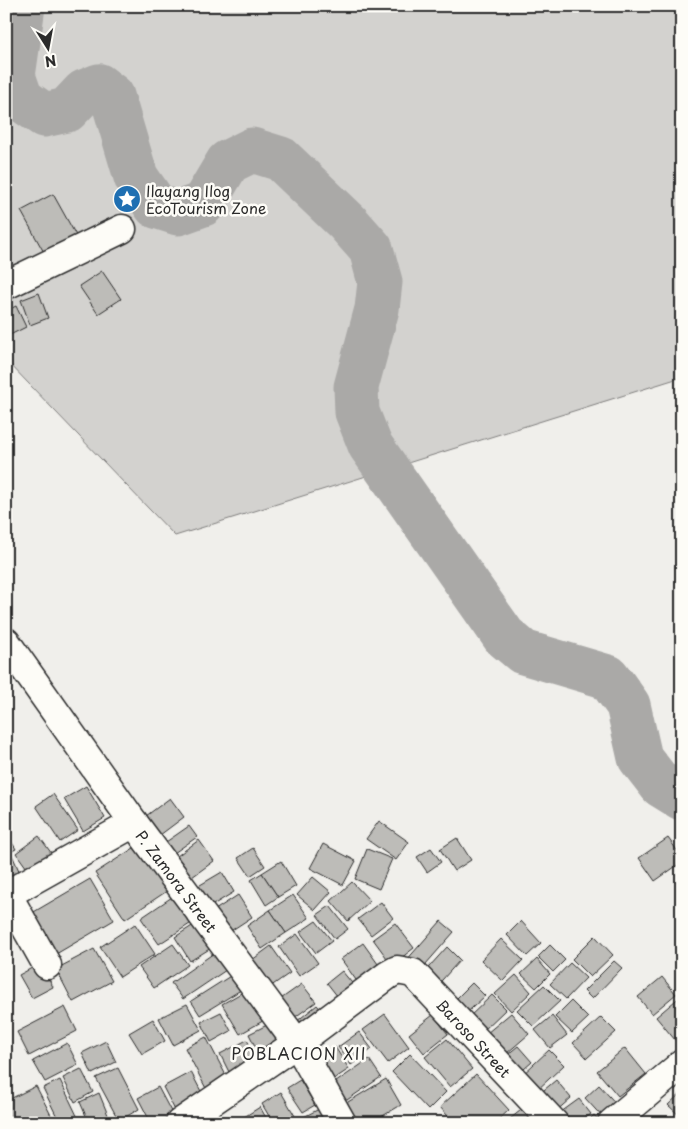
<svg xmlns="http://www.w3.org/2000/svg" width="688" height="1129" viewBox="0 0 688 1129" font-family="'Playpen Sans',sans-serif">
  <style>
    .green { fill: #d3d2cf; stroke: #7f7e7d }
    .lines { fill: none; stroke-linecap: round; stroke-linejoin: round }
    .river { stroke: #aaa9a7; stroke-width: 45 }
    .building { fill: #bdbcb8; stroke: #2b2b2b }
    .minor-casing { stroke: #2b2b2b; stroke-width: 31 }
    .minor { stroke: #fdfcf7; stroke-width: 28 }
    .labels { text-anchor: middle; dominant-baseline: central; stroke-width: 5; stroke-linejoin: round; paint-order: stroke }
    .poi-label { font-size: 15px; fill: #2b2b2b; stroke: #fdfcf7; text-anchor: start }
    .street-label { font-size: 15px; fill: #2b2b2b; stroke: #fdfcf7 }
    .neighbourhood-label { font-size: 16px; letter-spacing: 1px; fill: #2b2b2b; stroke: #fdfcf7 }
  </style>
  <rect width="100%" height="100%" fill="#f0efeb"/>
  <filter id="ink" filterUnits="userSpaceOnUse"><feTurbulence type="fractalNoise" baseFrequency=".02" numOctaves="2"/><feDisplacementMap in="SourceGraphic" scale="10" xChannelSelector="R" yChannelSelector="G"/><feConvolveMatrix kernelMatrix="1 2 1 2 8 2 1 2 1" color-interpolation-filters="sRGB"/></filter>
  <g filter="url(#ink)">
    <polygon class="green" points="6,6 682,6 682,377 175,536 6,360"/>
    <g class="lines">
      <polyline class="river" points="23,6 13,76 21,99 44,115 67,110 84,92 99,86 112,96 136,177 156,206 178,213 203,204 228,162 252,150 281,159 347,222 371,249 380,282 377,309 356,387 357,412 370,445 504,636 523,652 608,677 628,705 640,758 661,785 682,798"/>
    </g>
    <g class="building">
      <polygon points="53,194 78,239 46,256 21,211"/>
      <polygon points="102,271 121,299 98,314 79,286"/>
      <polygon points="39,293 48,318 30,325 21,300"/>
      <polygon points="16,306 26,327 6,337 6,311"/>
      <polygon points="86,786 105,818 83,831 64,799"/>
      <polygon points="53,794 78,830 60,842 36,806"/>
      <polygon points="170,798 184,817 160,835 146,816"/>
      <polygon points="379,821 409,842 396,860 366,839"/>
      <polygon points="189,826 197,837 174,853 166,842"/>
      <polygon points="6,833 16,849 6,854"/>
      <polygon points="39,836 57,861 34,878 16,853"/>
      <polygon points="457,838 471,860 454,871 440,849"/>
      <polygon points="668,838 682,857 682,862 655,881 639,858"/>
      <polygon points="199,840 214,861 192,877 177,856"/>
      <polygon points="323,844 356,861 343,885 310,868"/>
      <polygon points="137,846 167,891 125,919 95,873"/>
      <polygon points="253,848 265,866 250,876 238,858"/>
      <polygon points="431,848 441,862 427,872 417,857"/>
      <polygon points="367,849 392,859 379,889 355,879"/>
      <polygon points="12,855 25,884 6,892 6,858"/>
      <polygon points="281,861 296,886 278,897 262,873"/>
      <polygon points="222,872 234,892 208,908 195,888"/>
      <polygon points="262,873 278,897 266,905 251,880"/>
      <polygon points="313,877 331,892 315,910 297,895"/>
      <polygon points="90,879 114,920 56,954 32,913"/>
      <polygon points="352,882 370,901 348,921 331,901"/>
      <polygon points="178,893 196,920 159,944 141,918"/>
      <polygon points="238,895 252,917 226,934 212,912"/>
      <polygon points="293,895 309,918 286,933 270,910"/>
      <polygon points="381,902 393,918 371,935 358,919"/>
      <polygon points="330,906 348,929 335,939 317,915"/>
      <polygon points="270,910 286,933 262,949 247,926"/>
      <polygon points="200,921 216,945 190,961 175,937"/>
      <polygon points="316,921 332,941 316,953 300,932"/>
      <polygon points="441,921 454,932 418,973 405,962"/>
      <polygon points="521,921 541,943 527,956 507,935"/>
      <polygon points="395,923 414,948 392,965 373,939"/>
      <polygon points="135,924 155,954 120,977 100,947"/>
      <polygon points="297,934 318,963 299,976 279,947"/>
      <polygon points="595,936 613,955 590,977 572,959"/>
      <polygon points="501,939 523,960 503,981 481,960"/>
      <polygon points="363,943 388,978 366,994 341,959"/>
      <polygon points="173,944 188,965 154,988 139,967"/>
      <polygon points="550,945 565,960 553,972 538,957"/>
      <polygon points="271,946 290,973 267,989 248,963"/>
      <polygon points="447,947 460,960 434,989 420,977"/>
      <polygon points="94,949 112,981 73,1002 56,969"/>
      <polygon points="217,951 229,968 183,999 171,983"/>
      <polygon points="537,959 550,974 536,988 521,974"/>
      <polygon points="614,961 622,968 592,999 584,991"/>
      <polygon points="41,963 53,987 32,998 19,975"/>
      <polygon points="570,963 586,978 566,999 550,984"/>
      <polygon points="342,971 361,994 345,1006 327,983"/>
      <polygon points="235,973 244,988 200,1015 191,1001"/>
      <polygon points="516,975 531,992 511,1011 495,994"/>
      <polygon points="662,977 676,994 652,1014 638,997"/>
      <polygon points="472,983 485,996 460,1019 448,1007"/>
      <polygon points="302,984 316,1002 291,1020 278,1001"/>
      <polygon points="544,985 560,1001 533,1026 517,1010"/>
      <polygon points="250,988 268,1018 240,1034 222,1004"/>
      <polygon points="492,995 506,1009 482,1032 468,1018"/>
      <polygon points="682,995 682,1044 680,1046 656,1017"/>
      <polygon points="571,1001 588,1018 572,1033 555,1017"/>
      <polygon points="187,1004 201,1030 173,1045 159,1018"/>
      <polygon points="317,1005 330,1020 291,1026"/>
      <polygon points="65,1007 77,1031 29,1056 17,1032"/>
      <polygon points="221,1012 231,1031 211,1042 201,1022"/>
      <polygon points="511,1013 529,1034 499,1060 481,1038"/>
      <polygon points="385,1014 409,1047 388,1063 363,1030"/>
      <polygon points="433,1015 448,1034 424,1053 409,1034"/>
      <polygon points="552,1016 567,1035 550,1048 535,1030"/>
      <polygon points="601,1017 616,1032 587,1058 573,1043"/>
      <polygon points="153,1019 165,1041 142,1054 129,1033"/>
      <polygon points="273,1022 287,1052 264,1064 249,1034"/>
      <polygon points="359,1032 372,1049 351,1065 338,1047"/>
      <polygon points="206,1037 232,1087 211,1098 185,1048"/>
      <polygon points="447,1039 472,1069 450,1087 425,1057"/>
      <polygon points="247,1040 262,1068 234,1082 220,1054"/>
      <polygon points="106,1041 116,1062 92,1074 82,1053"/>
      <polygon points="67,1043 78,1065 45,1082 33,1061"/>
      <polygon points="518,1046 532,1062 516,1076 501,1060"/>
      <polygon points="335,1047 349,1069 328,1083 313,1062"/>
      <polygon points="625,1048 646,1074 618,1096 597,1071"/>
      <polygon points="549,1050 564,1065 535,1092 520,1077"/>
      <polygon points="410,1054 446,1092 428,1110 392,1072"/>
      <polygon points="369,1059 381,1077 341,1104 329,1087"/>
      <polygon points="118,1068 139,1109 119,1121 96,1078"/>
      <polygon points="81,1069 93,1092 75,1102 63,1078"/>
      <polygon points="191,1072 207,1103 179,1118 163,1087"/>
      <polygon points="476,1074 509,1110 495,1123 454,1123 440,1107"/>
      <polygon points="386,1079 401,1105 371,1123 347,1123 338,1108"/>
      <polygon points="60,1080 80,1122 78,1123 60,1123 43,1088"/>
      <polygon points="300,1080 315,1105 303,1112 287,1088"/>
      <polygon points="556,1080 571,1098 554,1113 538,1095"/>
      <polygon points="599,1085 620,1108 606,1121 585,1098"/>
      <polygon points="36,1086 55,1123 12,1123 6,1112 6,1101"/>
      <polygon points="158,1087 176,1121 173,1123 151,1123 138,1098"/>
      <polygon points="281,1092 295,1116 283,1123 273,1123 262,1104"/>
      <polygon points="682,1092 682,1118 668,1105"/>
      <polygon points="99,1093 108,1115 89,1123 80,1102"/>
      <polygon points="579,1099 591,1114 580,1123 564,1123 557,1115"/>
      <polygon points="526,1106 537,1119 532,1123 505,1123"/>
      <polygon points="260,1107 269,1123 243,1123 241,1119"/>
      <polygon points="321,1108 329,1123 292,1123"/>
      <polygon points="594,1115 601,1123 586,1123"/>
    </g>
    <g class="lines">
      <g class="minor-casing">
        <g id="minor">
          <polyline points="6,285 122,229"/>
          <polyline points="6,642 134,823 297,1043 342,1123"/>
          <polyline points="7,894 47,965"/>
          <polyline points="6,895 134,823"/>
          <polyline points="180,1123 297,1043 388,975 397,970 413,973 554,1123"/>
          <polyline points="612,1123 682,1064"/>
        </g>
      </g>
      <use href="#minor" class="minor"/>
    </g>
  </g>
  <defs>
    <g id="sight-disc" transform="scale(1.4375)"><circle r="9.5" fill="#1f6fb2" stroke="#fdfcf7"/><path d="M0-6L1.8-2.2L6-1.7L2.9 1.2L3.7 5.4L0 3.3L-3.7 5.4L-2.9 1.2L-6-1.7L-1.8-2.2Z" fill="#fff"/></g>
  </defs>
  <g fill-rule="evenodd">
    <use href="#sight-disc" x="127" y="199"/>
  </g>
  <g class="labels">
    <g class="poi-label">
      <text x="146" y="190">Ilayang Ilog<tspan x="146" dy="17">EcoTourism Zone</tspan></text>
    </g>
    <g class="street-label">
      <text transform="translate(177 881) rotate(53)">P. Zamora Street</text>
      <text transform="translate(474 1038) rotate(47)">Baroso Street</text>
    </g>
    <g class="neighbourhood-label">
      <text x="299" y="1053">POBLACION XII</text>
    </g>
  </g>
  <rect width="688" height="1129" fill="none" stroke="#fdfcf7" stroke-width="25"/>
  <rect x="12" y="12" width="663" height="1104" fill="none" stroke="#2b2b2b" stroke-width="2" filter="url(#ink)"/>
  <g transform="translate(48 48) rotate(169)" stroke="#fdfcf7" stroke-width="4" paint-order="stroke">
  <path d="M0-4L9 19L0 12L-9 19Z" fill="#2b2b2b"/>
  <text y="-8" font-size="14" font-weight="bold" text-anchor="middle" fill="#2b2b2b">N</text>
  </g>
</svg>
